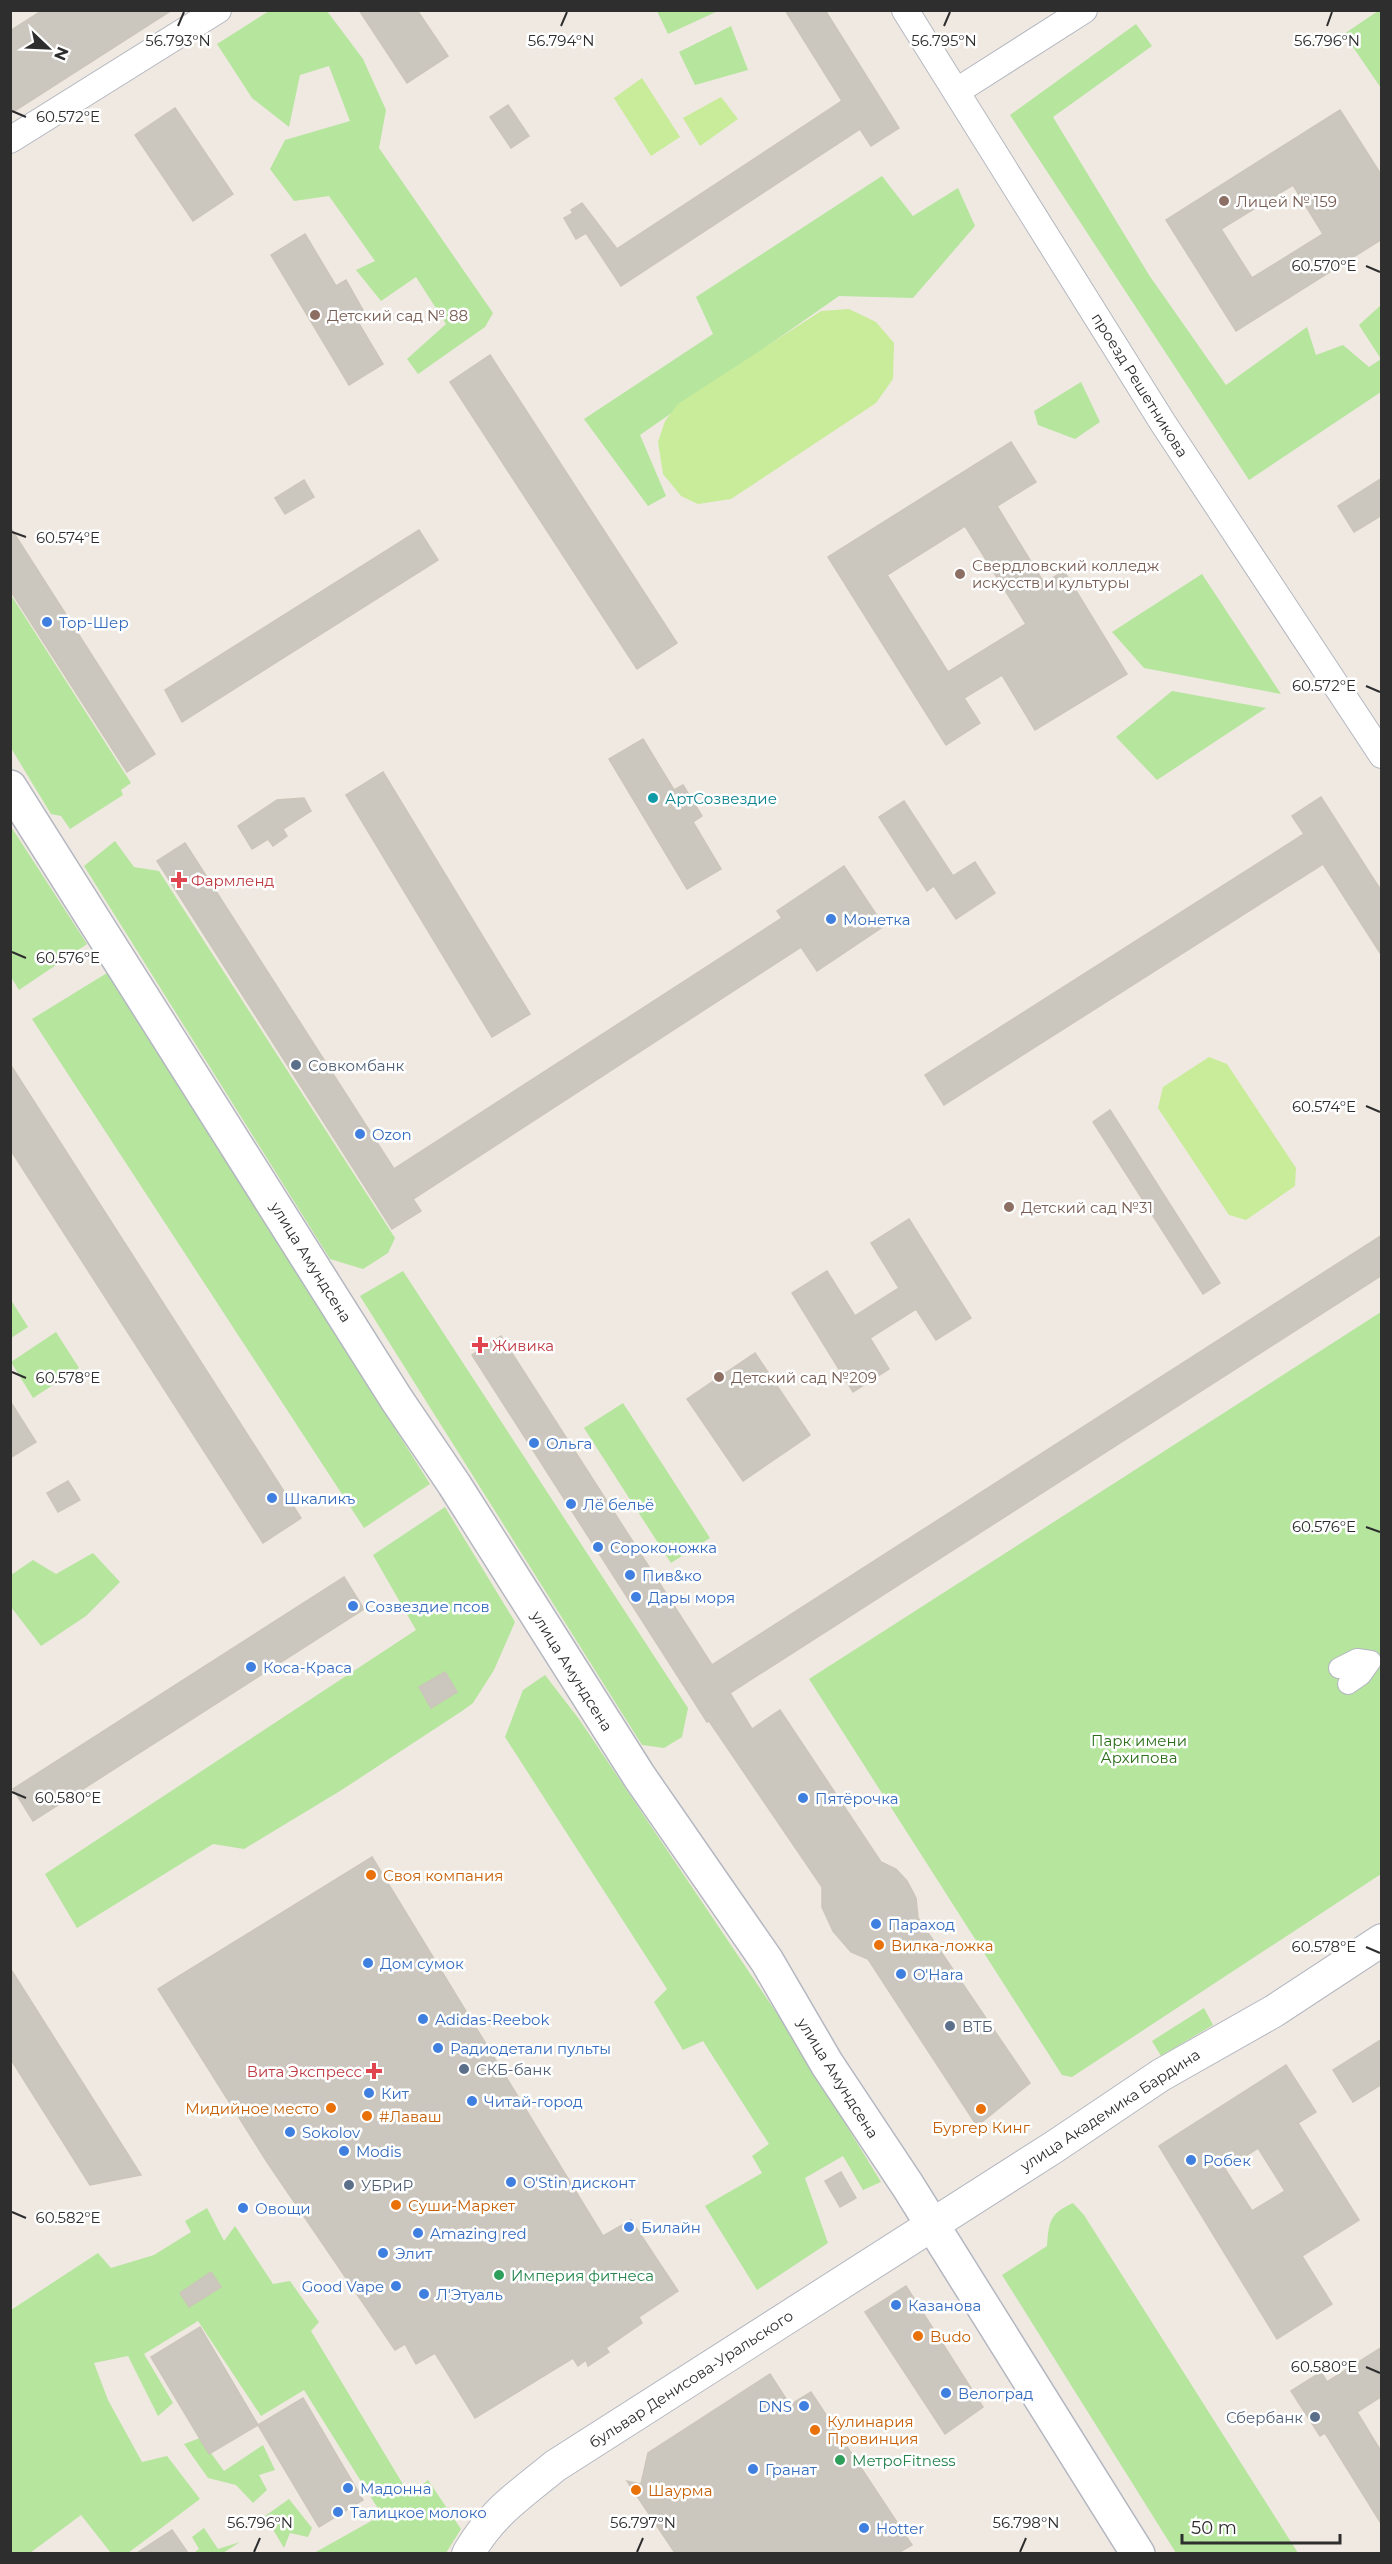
<svg xmlns="http://www.w3.org/2000/svg" width="1392" height="2564" viewBox="0 0 1392 2564" font-family="Montserrat,sans-serif">
  <style>
    .green { fill: #b6e59e }
    .pitch { fill: #c9ec9a }
    .building { fill: #cbc7bf; stroke: #cbc5ba; stroke-width: 1.5; fill-rule: evenodd }
    .lines { fill: none; stroke-linecap: round; stroke-linejoin: round }
    .pedestrian-casing { stroke: #b4b7c1; stroke-width: 22 }
    .minor-casing { stroke: #b4b7c1; stroke-width: 28 }
    .tertiary-casing { stroke: #b4b7c1; stroke-width: 34 }
    .secondary-casing { stroke: #b4b7c1; stroke-width: 36 }
    .pedestrian { stroke: #fff; stroke-width: 20 }
    .minor { stroke: #fff; stroke-width: 26 }
    .tertiary { stroke: #fff; stroke-width: 32 }
    .secondary { stroke: #fff; stroke-width: 33 }
    .ticks { fill: none; stroke: #2e2e2e; stroke-width: 2 }
    .education-dot { fill: #8d6e63; stroke: #fff; stroke-width: 2 }
    .shop-dot { fill: #3f7fe0; stroke: #fff; stroke-width: 2 }
    .culture-dot { fill: #0f9aa8; stroke: #fff; stroke-width: 2 }
    .health-dot { fill: #e0444e; stroke: #fff; stroke-width: 2 }
    .service-dot { fill: #5c6f8a; stroke: #fff; stroke-width: 2 }
    .food-dot { fill: #e8710a; stroke: #fff; stroke-width: 2 }
    .leisure-dot { fill: #2e9e5b; stroke: #fff; stroke-width: 2 }
    .labels { text-anchor: middle; dominant-baseline: central; stroke-width: 5; stroke-linejoin: round; paint-order: stroke }
    .education-label { font-size: 15px; fill: #785e54; stroke: #fff; text-anchor: start }
    .street-label { font-size: 15px; fill: #2e2e2e; stroke: #fff }
    .shop-label { font-size: 15px; fill: #366cbe; stroke: #fff; text-anchor: start }
    .culture-label { font-size: 15px; fill: #0d838f; stroke: #fff; text-anchor: start }
    .health-label { font-size: 15px; fill: #be3a42; stroke: #fff; text-anchor: start }
    .service-label { font-size: 15px; fill: #4e5e75; stroke: #fff; text-anchor: start }
    .park-label { font-size: 15px; fill: #2c6e1b; stroke: #fff }
    .food-label { font-size: 15px; fill: #c56008; stroke: #fff; text-anchor: start }
    .leisure-label { font-size: 15px; fill: #27864d; stroke: #fff; text-anchor: start }
    .ticks-label { font-size: 15px; text-anchor: middle; fill: #2e2e2e; stroke: #fff; stroke-width: 5; stroke-linejoin: round; paint-order: stroke }
  </style>
  <rect width="100%" height="100%" fill="#efe9e1"/>
  <g class="green">
    <polygon points="269,11 327,11 363,59 386,110 379,148 493,313 485,327 418,374 407,359 446,324 416,277 381,301 356,270 375,261 329,196 294,201 270,169 285,140 350,121 329,66 300,75 289,127 252,98 217,44"/>
    <polygon points="657,11 718,11 668,34"/>
    <polygon points="1378,11 1382,11 1381,88 1344,34"/>
    <polygon points="1136,24 1152,46 1053,117 1149,275 1226,385 1307,327 1316,355 1343,345 1369,367 1381,359 1359,325 1381,305 1381,392 1249,480 1010,115"/>
    <polygon points="731,26 748,70 695,85 679,52"/>
    <polygon points="882,176 913,216 958,188 975,226 913,298 839,296 640,435 666,496 648,506 584,419 713,334 696,297"/>
    <polygon points="1081,382 1100,422 1075,439 1038,425 1034,411"/>
    <polygon points="1202,574 1281,694 1144,668 1112,632"/>
    <polygon points="11,595 131,783 121,790 123,795 70,829 61,816 51,814 11,748"/>
    <polygon points="1172,691 1266,708 1157,780 1116,737"/>
    <polygon points="10,825 87,944 19,990 11,977"/>
    <polygon points="115,841 134,867 159,871 395,1238 388,1253 363,1269 330,1259 84,866"/>
    <polygon points="107,973 430,1484 364,1528 32,1019"/>
    <polygon points="403,1271 688,1708 682,1737 664,1748 642,1745 360,1296"/>
    <polygon points="11,1300 28,1327 11,1338 10,1338"/>
    <polygon points="1381,1312 1381,1874 1072,2077 1062,2075 809,1679"/>
    <polygon points="56,1332 79,1368 33,1398 11,1362"/>
    <polygon points="623,1403 710,1538 671,1563 584,1428"/>
    <polygon points="445,1507 515,1622 494,1670 473,1703 462,1711 340,1791 244,1849 213,1844 77,1928 45,1874 416,1630 373,1555"/>
    <polygon points="93,1553 120,1582 86,1616 41,1646 11,1607 11,1575 33,1560 56,1574"/>
    <polygon points="545,1675 579,1719 790,2033 881,2182 863,2190 843,2156 805,2178 828,2243 757,2290 705,2206 762,2173 752,2156 769,2144 703,2041 683,2050 654,2002 667,1989 505,1737 523,1690"/>
    <polygon points="1204,2008 1213,2025 1161,2056 1152,2041"/>
    <path d="M 1073,2203 L 1084,2215 L 1298,2553 L 1176,2553 L 1002,2275 L 1047,2246 C 1049,2222 1049,2214 1073,2203 Z"/>
    <polygon points="207,2208 224,2241 235,2226 273,2284 290,2281 319,2322 311,2331 410,2496 428,2480 461,2529 446,2553 314,2553 382,2515 304,2390 261,2416 198,2321 144,2354 173,2403 158,2416 128,2356 94,2363 108,2400 142,2462 167,2456 200,2499 128,2553 111,2553 81,2515 30,2553 11,2554 11,2310 98,2253 111,2268 154,2255 191,2232 185,2221"/>
    <polygon points="200,2438 224,2471 263,2445 275,2470 259,2475 267,2490 253,2503 236,2485 208,2478 184,2444"/>
    <polygon points="289,2499 312,2528 308,2537 290,2533 284,2548 265,2516"/>
    <polygon points="204,2528 218,2549 240,2542 223,2553 194,2553 199,2549 192,2537"/>
  </g>
  <g class="pitch">
    <polygon points="642,78 680,137 651,156 614,98"/>
    <polygon points="721,97 738,119 700,146 683,118"/>
    <polygon points="849,309 876,322 894,343 893,379 876,403 731,499 698,504 681,496 663,474 658,442 665,421 678,404 821,311"/>
    <polygon points="1209,1057 1227,1064 1296,1168 1295,1186 1246,1220 1229,1215 1158,1108 1163,1087"/>
  </g>
  <g class="building">
    <polygon points="43,10 172,10 10,114 10,31"/>
    <polygon points="359,10 417,10 448,56 407,83"/>
    <polygon points="785,10 825,10 899,128 871,146 860,129 621,286 586,233 576,239 564,218 573,213 571,210 582,203 617,249 842,101"/>
    <polygon points="508,105 529,136 511,148 490,117"/>
    <polygon points="175,108 233,194 193,221 135,135"/>
    <path d="M 1340,110 L 1382,176 L 1382,239 L 1236,331 L 1166,220 ZM 1293,185 L 1323,234 L 1252,278 L 1221,229 Z"/>
    <polygon points="305,234 336,286 346,280 364,312 355,317 383,364 349,385 271,255"/>
    <polygon points="490,355 677,643 637,669 450,382"/>
    <path d="M 1011,442 L 1036,482 L 997,506 L 1044,583 L 1064,571 L 1127,674 L 1035,730 L 1002,675 L 964,698 L 980,723 L 946,745 L 828,557 ZM 965,526 L 1026,624 L 948,672 L 887,575 Z"/>
    <polygon points="1382,478 1382,515 1354,532 1338,506"/>
    <polygon points="304,480 314,497 285,514 275,498"/>
    <polygon points="10,527 155,754 127,772 10,590"/>
    <polygon points="419,530 438,560 182,722 165,690"/>
    <polygon points="643,739 674,790 683,785 702,816 693,822 721,869 687,889 609,759"/>
    <polygon points="383,772 530,1014 492,1037 346,795"/>
    <polygon points="1321,797 1382,892 1382,956 1323,864 944,1105 925,1075 1304,834 1292,816"/>
    <polygon points="304,798 311,811 283,829 287,836 273,846 268,839 252,849 238,826 277,800"/>
    <polygon points="904,801 953,876 975,862 995,893 956,919 934,886 927,891 879,817"/>
    <polygon points="185,843 394,1169 782,918 777,911 844,866 884,926 817,971 801,947 413,1199 421,1211 392,1229 157,861"/>
    <polygon points="10,1064 301,1518 263,1543 10,1149"/>
    <polygon points="1110,1110 1220,1283 1203,1294 1093,1122"/>
    <polygon points="909,1219 971,1318 936,1340 916,1309 870,1338 889,1369 853,1392 792,1293 827,1271 855,1316 899,1288 871,1243"/>
    <polygon points="1382,1235 1382,1275 730,1693 752,1729 780,1710 881,1862 896,1869 907,1881 916,1898 918,1918 1030,2083 977,2126 868,1959 851,1952 833,1931 822,1907 822,1887 709,1721 707,1722 472,1355 501,1336 712,1665"/>
    <polygon points="755,1353 810,1435 743,1481 687,1399"/>
    <polygon points="10,1401 36,1442 10,1458"/>
    <polygon points="68,1481 80,1500 58,1512 47,1493"/>
    <polygon points="344,1577 364,1609 33,1821 13,1789"/>
    <polygon points="445,1672 457,1692 431,1708 419,1687"/>
    <polygon points="372,1857 603,2236 631,2220 678,2291 639,2317 642,2323 606,2348 609,2352 588,2366 586,2360 578,2366 573,2358 475,2418 435,2353 416,2364 405,2344 395,2350 267,2162 158,1989"/>
    <polygon points="10,1968 141,2175 90,2185 10,2058"/>
    <polygon points="1382,2039 1382,2084 1353,2102 1333,2070"/>
    <path d="M 1286,2065 L 1316,2112 L 1298,2123 L 1359,2220 L 1302,2256 L 1332,2304 L 1277,2339 L 1159,2146 ZM 1258,2148 L 1285,2191 L 1252,2211 L 1225,2169 Z"/>
    <polygon points="841,2172 856,2198 840,2207 825,2181"/>
    <polygon points="211,2272 221,2287 189,2307 180,2293"/>
    <polygon points="906,2286 983,2407 945,2434 865,2312"/>
    <polygon points="200,2327 258,2425 209,2454 151,2357"/>
    <polygon points="1382,2347 1382,2396 1357,2412 1382,2453 1382,2525 1325,2433 1320,2436 1291,2391 1321,2372 1327,2382"/>
    <polygon points="770,2374 790,2405 811,2392 912,2545 898,2553 675,2553 627,2481 641,2484 648,2453"/>
    <polygon points="303,2398 363,2500 319,2527 258,2425"/>
    <polygon points="172,2530 188,2553 137,2553"/>
  </g>
  <g class="lines">
    <g class="pedestrian-casing">
      <polyline id="pedestrian" points="1339,1668 1357,1659 1371,1661 1361,1675 1348,1684"/>
    </g>
    <g class="minor-casing">
      <g id="minor">
        <polyline points="905,10 1163,423 1382,755"/>
        <polyline points="957,91 1084,10"/>
        <polyline points="10,140 218,10"/>
      </g>
    </g>
    <g class="tertiary-casing">
      <path id="tertiary" d="M 468,2554 C 491,2513 520,2495 555,2466 L 1054,2147 L 1161,2075 L 1274,2011 L 1382,1940"/>
    </g>
    <g class="secondary-casing">
      <polyline id="secondary" points="10,787 397,1400 454,1484 639,1776 767,1961 827,2064 908,2186 1138,2554"/>
    </g>
    <use href="#pedestrian" class="pedestrian"/>
    <use href="#minor" class="minor"/>
    <use href="#tertiary" class="tertiary"/>
    <use href="#secondary" class="secondary"/>
  </g>
  <path class="ticks" d="M 178,26 L 184,12M 561,26 L 567,12M 944,26 L 950,12M 1327,26 L 1332,12M 12,111 L 26,117M 1366,266 L 1380,272M 12,532 L 26,537M 1366,686 L 1380,692M 12,952 L 26,958M 1366,1106 L 1380,1112M 12,1372 L 26,1378M 1366,1527 L 1380,1532M 12,1792 L 26,1798M 1366,1947 L 1380,1953M 12,2212 L 26,2218M 1366,2367 L 1380,2373M 254,2552 L 260,2538M 637,2552 L 643,2538M 1020,2552 L 1026,2538"/>
  <g class="education-dot">
    <circle cx="1224" cy="201" r="6"/>
    <circle cx="315" cy="315" r="6"/>
    <circle cx="960" cy="574" r="6"/>
    <circle cx="1009" cy="1207" r="6"/>
    <circle cx="719" cy="1377" r="6"/>
  </g>
  <g class="shop-dot">
    <circle cx="47" cy="622" r="6"/>
    <circle cx="831" cy="919" r="6"/>
    <circle cx="360" cy="1134" r="6"/>
    <circle cx="534" cy="1443" r="6"/>
    <circle cx="272" cy="1498" r="6"/>
    <circle cx="571" cy="1504" r="6"/>
    <circle cx="598" cy="1547" r="6"/>
    <circle cx="630" cy="1575" r="6"/>
    <circle cx="636" cy="1597" r="6"/>
    <circle cx="353" cy="1606" r="6"/>
    <circle cx="251" cy="1667" r="6"/>
    <circle cx="803" cy="1798" r="6"/>
    <circle cx="876" cy="1924" r="6"/>
    <circle cx="368" cy="1963" r="6"/>
    <circle cx="901" cy="1974" r="6"/>
    <circle cx="423" cy="2019" r="6"/>
    <circle cx="438" cy="2048" r="6"/>
    <circle cx="369" cy="2093" r="6"/>
    <circle cx="472" cy="2101" r="6"/>
    <circle cx="290" cy="2132" r="6"/>
    <circle cx="344" cy="2151" r="6"/>
    <circle cx="1191" cy="2160" r="6"/>
    <circle cx="511" cy="2182" r="6"/>
    <circle cx="243" cy="2208" r="6"/>
    <circle cx="629" cy="2227" r="6"/>
    <circle cx="418" cy="2233" r="6"/>
    <circle cx="383" cy="2253" r="6"/>
    <circle cx="396" cy="2286" r="6"/>
    <circle cx="424" cy="2294" r="6"/>
    <circle cx="896" cy="2305" r="6"/>
    <circle cx="946" cy="2393" r="6"/>
    <circle cx="804" cy="2406" r="6"/>
    <circle cx="753" cy="2469" r="6"/>
    <circle cx="348" cy="2488" r="6"/>
    <circle cx="338" cy="2512" r="6"/>
    <circle cx="864" cy="2528" r="6"/>
  </g>
  <circle class="culture-dot" cx="653" cy="798" r="6"/>
  <g class="health-dot">
    <path d="M176 871h6v6h6v6h-6v6h-6v-6h-6v-6h6z"/>
    <path d="M477 1336h6v6h6v6h-6v6h-6v-6h-6v-6h6z"/>
    <path d="M371 2062h6v6h6v6h-6v6h-6v-6h-6v-6h6z"/>
  </g>
  <g class="service-dot">
    <circle cx="296" cy="1065" r="6"/>
    <circle cx="950" cy="2026" r="6"/>
    <circle cx="464" cy="2069" r="6"/>
    <circle cx="349" cy="2185" r="6"/>
    <circle cx="1315" cy="2417" r="6"/>
  </g>
  <g class="food-dot">
    <circle cx="371" cy="1875" r="6"/>
    <circle cx="879" cy="1945" r="6"/>
    <circle cx="331" cy="2108" r="6"/>
    <circle cx="981" cy="2109" r="6"/>
    <circle cx="367" cy="2116" r="6"/>
    <circle cx="396" cy="2205" r="6"/>
    <circle cx="918" cy="2336" r="6"/>
    <circle cx="815" cy="2430" r="6"/>
    <circle cx="636" cy="2490" r="6"/>
  </g>
  <g class="leisure-dot">
    <circle cx="499" cy="2275" r="6"/>
    <circle cx="840" cy="2460" r="6"/>
  </g>
  <g class="labels">
    <g class="education-label">
      <text x="1236" y="201">Лицей № 159</text>
      <text x="327" y="315">Детский сад № 88</text>
      <text x="972" y="565">Свердловский колледж<tspan x="972" dy="17">искусств и культуры</tspan></text>
      <text x="1021" y="1207">Детский сад №31</text>
      <text x="731" y="1377">Детский сад №209</text>
    </g>
    <g class="street-label">
      <text transform="translate(1140 385) rotate(58)">проезд Решетникова</text>
      <text transform="translate(311 1262) rotate(58)">улица Амундсена</text>
      <text transform="translate(572 1671) rotate(58)">улица Амундсена</text>
      <text transform="translate(838 2078) rotate(58)">улица Амундсена</text>
      <text transform="translate(1110 2110) rotate(-33)">улица Академика Бардина</text>
      <text transform="translate(691 2379) rotate(-33)">бульвар Денисова-Уральского</text>
    </g>
    <g class="shop-label">
      <text x="59" y="622">Тор-Шер</text>
      <text x="843" y="919">Монетка</text>
      <text x="372" y="1134">Ozon</text>
      <text x="546" y="1443">Ольга</text>
      <text x="284" y="1498">Шкаликъ</text>
      <text x="583" y="1504">Лё бельё</text>
      <text x="610" y="1547">Сороконожка</text>
      <text x="642" y="1575">Пив&amp;ко</text>
      <text x="648" y="1597">Дары моря</text>
      <text x="365" y="1606">Созвездие псов</text>
      <text x="263" y="1667">Коса-Краса</text>
      <text x="815" y="1798">Пятёрочка</text>
      <text x="888" y="1924">Параход</text>
      <text x="380" y="1963">Дом сумок</text>
      <text x="913" y="1974">O'Hara</text>
      <text x="435" y="2019">Adidas-Reebok</text>
      <text x="450" y="2048">Радиодетали пульты</text>
      <text x="381" y="2093">Кит</text>
      <text x="484" y="2101">Читай-город</text>
      <text x="302" y="2132">Sokolov</text>
      <text x="356" y="2151">Modis</text>
      <text x="1203" y="2160">Робек</text>
      <text x="523" y="2182">O'Stin дисконт</text>
      <text x="255" y="2208">Овощи</text>
      <text x="641" y="2227">Билайн</text>
      <text x="430" y="2233">Amazing red</text>
      <text x="395" y="2253">Элит</text>
      <text x="384" y="2286" text-anchor="end">Good Vape</text>
      <text x="436" y="2294">Л'Этуаль</text>
      <text x="908" y="2305">Казанова</text>
      <text x="958" y="2393">Велоград</text>
      <text x="792" y="2406" text-anchor="end">DNS</text>
      <text x="765" y="2469">Гранат</text>
      <text x="360" y="2488">Мадонна</text>
      <text x="350" y="2512">Талицкое молоко</text>
      <text x="876" y="2528">Hotter</text>
    </g>
    <g class="culture-label">
      <text x="665" y="798">АртСозвездие</text>
    </g>
    <g class="health-label">
      <text x="191" y="880">Фармленд</text>
      <text x="492" y="1345">Живика</text>
      <text x="362" y="2071" text-anchor="end">Вита Экспресс</text>
    </g>
    <g class="service-label">
      <text x="308" y="1065">Совкомбанк</text>
      <text x="962" y="2026">ВТБ</text>
      <text x="476" y="2069">СКБ-банк</text>
      <text x="361" y="2185">УБРиР</text>
      <text x="1303" y="2417" text-anchor="end">Сбербанк</text>
    </g>
    <g class="park-label">
      <text x="1139" y="1740">Парк имени<tspan x="1139" dy="17">Архипова</tspan></text>
    </g>
    <g class="food-label">
      <text x="383" y="1875">Своя компания</text>
      <text x="891" y="1945">Вилка-ложка</text>
      <text x="319" y="2108" text-anchor="end">Мидийное место</text>
      <text x="379" y="2116">#Лаваш</text>
      <text x="981" y="2127" text-anchor="middle">Бургер Кинг</text>
      <text x="408" y="2205">Суши-Маркет</text>
      <text x="930" y="2336">Budo</text>
      <text x="827" y="2421">Кулинария<tspan x="827" dy="17">Провинция</tspan></text>
      <text x="648" y="2490">Шаурма</text>
    </g>
    <g class="leisure-label">
      <text x="511" y="2275">Империя фитнеса</text>
      <text x="852" y="2460">МетроFitness</text>
    </g>
  </g>
  <g class="ticks-label">
    <text x="178" y="46">56.793°N</text>
    <text x="561" y="46">56.794°N</text>
    <text x="944" y="46">56.795°N</text>
    <text x="1327" y="46">56.796°N</text>
    <text x="68" y="122">60.572°E</text>
    <text x="1324" y="271">60.570°E</text>
    <text x="68" y="543">60.574°E</text>
    <text x="1324" y="691">60.572°E</text>
    <text x="68" y="963">60.576°E</text>
    <text x="1324" y="1112">60.574°E</text>
    <text x="68" y="1383">60.578°E</text>
    <text x="1324" y="1532">60.576°E</text>
    <text x="68" y="1803">60.580°E</text>
    <text x="1324" y="1952">60.578°E</text>
    <text x="68" y="2223">60.582°E</text>
    <text x="1324" y="2372">60.580°E</text>
    <text x="260" y="2528">56.796°N</text>
    <text x="643" y="2528">56.797°N</text>
    <text x="1026" y="2528">56.798°N</text>
  </g>
  <rect width="1392" height="2564" fill="none" stroke="#2e2e2e" stroke-width="24"/>
  <g transform="translate(48 48) rotate(113)" stroke="#ffffff" stroke-width="4.5" paint-order="stroke">
  <path d="M0-4.5L10 22L0 15L-10 22Z" fill="#2e2e2e"/>
  <text y="-9" font-size="16" font-weight="bold" text-anchor="middle" fill="#2e2e2e">N</text>
  </g>
  <path d="M1182 2534v9h158v-9" fill="none" stroke="#2e2e2e" stroke-width="3"/>
  <text x="1191" y="2534" font-size="18" fill="#2e2e2e" stroke="#ffffff" stroke-width="4.5" paint-order="stroke">50 m</text>
</svg>
